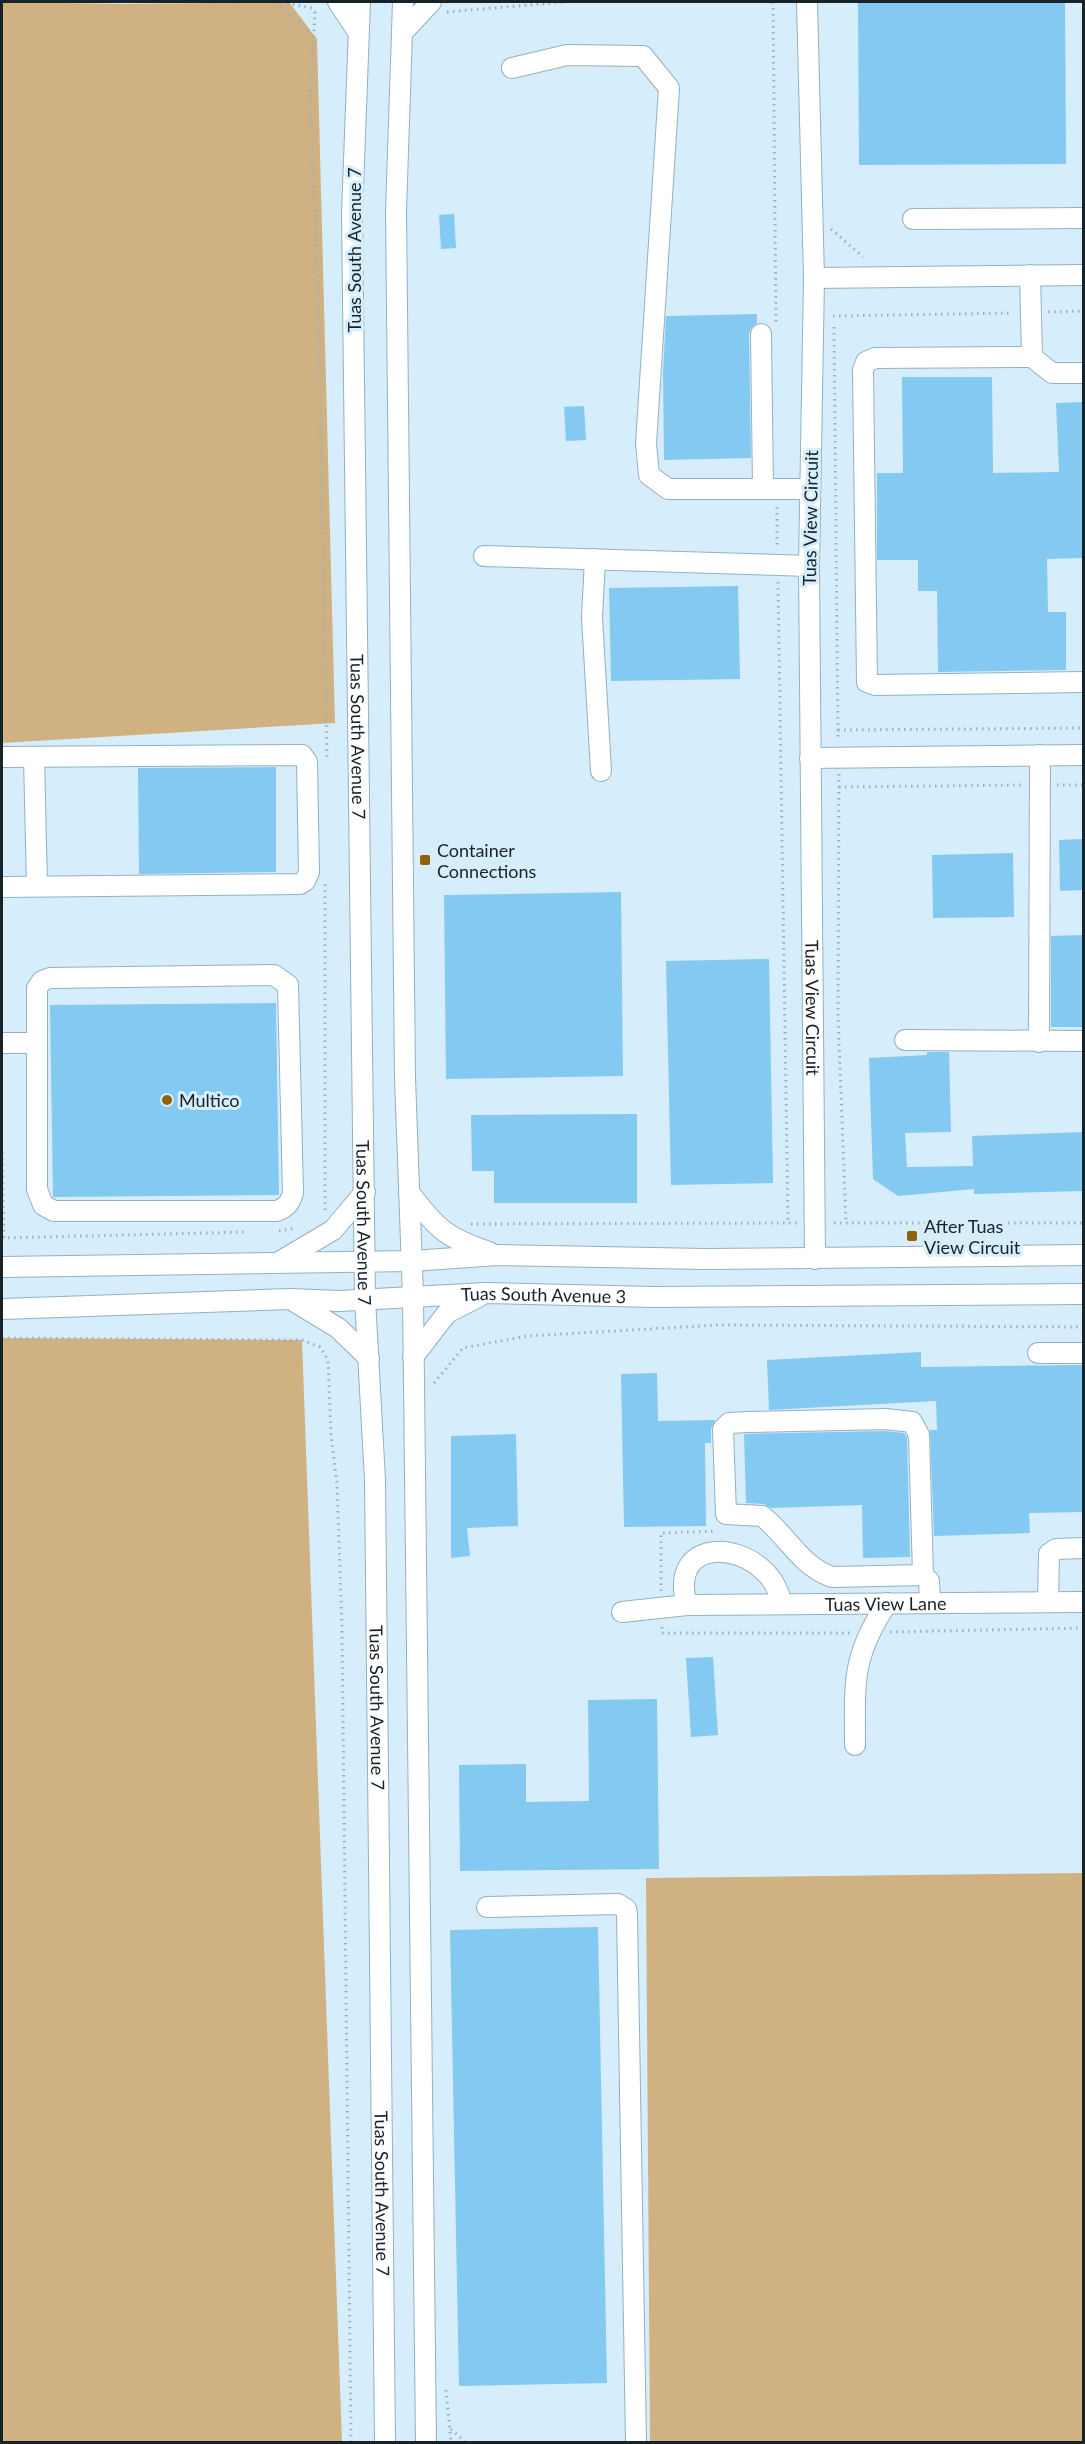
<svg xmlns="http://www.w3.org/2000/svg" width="1085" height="2444" viewBox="0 0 1085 2444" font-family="Lato,sans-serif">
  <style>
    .green { fill: #d0b181 }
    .building { fill: #84c9f1 }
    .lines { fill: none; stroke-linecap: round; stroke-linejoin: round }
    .minor-casing { stroke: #94b0c1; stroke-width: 22 }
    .path { stroke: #9cafbb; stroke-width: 3; stroke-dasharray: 1.5 4.5; stroke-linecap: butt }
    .minor { stroke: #fff; stroke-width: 20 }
    .poi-dot { fill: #8e6308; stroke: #d6edfc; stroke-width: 2 }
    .labels { text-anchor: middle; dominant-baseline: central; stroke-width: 6; stroke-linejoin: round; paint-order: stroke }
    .street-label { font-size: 18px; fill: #172229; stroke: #d6edfc }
    .poi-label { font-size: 18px; fill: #172229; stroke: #d6edfc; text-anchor: start }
  </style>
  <rect width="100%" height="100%" fill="#d6edfc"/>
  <g class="green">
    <polygon points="3,2 121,4 289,2 317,39 335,723 2,743"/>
    <polygon points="2,1338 302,1340 342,2442 2,2442"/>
    <polygon points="1083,1873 1083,2442 650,2442 646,1878"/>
  </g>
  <g class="building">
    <polygon points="858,2 1065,2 1066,164 859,165"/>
    <polygon points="454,214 456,248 441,249 439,215"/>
    <polygon points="757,314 757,323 751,328 749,334 751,458 664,460 663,372 666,316"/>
    <polygon points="902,377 992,377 993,473 1059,472 1056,403 1083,402 1083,558 1047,559 1048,612 1066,612 1066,670 938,672 937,591 918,591 918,560 877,560 877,473 903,473"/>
    <polygon points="584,406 586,440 566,441 564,407"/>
    <polygon points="738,586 740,679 611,681 609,588"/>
    <polygon points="276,767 276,872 139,874 138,768"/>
    <polygon points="1083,839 1083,890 1060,891 1059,840"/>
    <polygon points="1013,853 1014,917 933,918 932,855"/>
    <polygon points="621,892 623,1076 446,1079 444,895"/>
    <polygon points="1083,935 1083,1027 1051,1027 1051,936"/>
    <polygon points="769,959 773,1183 671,1185 666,961"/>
    <polygon points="276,1003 279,1195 53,1197 50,1005"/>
    <polygon points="927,1052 949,1052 951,1132 905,1133 907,1167 973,1166 972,1136 1083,1132 1083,1191 974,1194 974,1189 898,1196 873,1179 869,1058 927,1055"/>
    <polygon points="637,1114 637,1203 494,1203 494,1171 472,1171 471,1115"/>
    <polygon points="921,1352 921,1367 1083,1365 1083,1512 1029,1513 1030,1533 934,1536 930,1430 937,1430 936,1401 769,1410 767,1360"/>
    <polygon points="657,1373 658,1421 715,1420 711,1429 711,1443 705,1443 706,1526 624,1527 621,1374"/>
    <polygon points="885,1431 904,1433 907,1438 910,1557 863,1558 862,1505 771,1508 763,1504 746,1503 744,1434"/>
    <polygon points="516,1434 518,1526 467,1528 470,1556 451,1558 451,1436"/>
    <polygon points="713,1657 718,1735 691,1737 686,1658"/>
    <polygon points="657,1699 659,1869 460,1871 459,1765 526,1764 526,1802 589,1801 588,1700"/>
    <polygon points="598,1927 607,2383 459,2386 450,1930"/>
  </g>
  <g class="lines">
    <g class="minor-casing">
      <g id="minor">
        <polyline points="338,2 358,32"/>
        <path id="s1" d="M 360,2 L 352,214 L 365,1299 L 375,1480 L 385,2442"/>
        <polyline points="403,2 396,211 405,1078 413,1296 426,2442"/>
        <path id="s2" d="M 807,2 L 814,278 L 809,566 L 815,1259"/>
        <polyline points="402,33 431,2"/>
        <polyline points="512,68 567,55 643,56 669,88 646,444 649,475 668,489 810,489"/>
        <polyline points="913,219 1084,218"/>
        <polyline points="1030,275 1032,357"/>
        <polyline points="814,278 1084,275"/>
        <polyline points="761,334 763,489"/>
        <polyline points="1084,373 1052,373 1032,357 875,358 866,362 863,370 867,682 875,685 1084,682"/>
        <polyline points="484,556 809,566"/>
        <polyline points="595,559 592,617 601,771"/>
        <polyline points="2,757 302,755 307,762 309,872 305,881 300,884 2,887"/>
        <polyline points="34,757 37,886"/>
        <polyline points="810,758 1084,755"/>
        <path d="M 274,975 L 288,985 L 293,1193 C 290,1203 287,1207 277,1211 L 54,1211 L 43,1205 L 37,1189 L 37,988 L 42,981 L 50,978 Z"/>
        <polyline points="905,1040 1084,1041"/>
        <polyline points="1039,1042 1040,755"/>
        <polyline points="2,1043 37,1043"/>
        <path d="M 409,1192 C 436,1228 446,1238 489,1252"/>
        <polyline points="279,1262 333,1230 365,1192"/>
        <polyline points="2,1267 412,1261 498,1255 705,1259 1084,1255"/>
        <polyline points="295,1302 338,1328 369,1358"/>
        <path id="s3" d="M 2,1309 L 290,1299 L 339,1301 L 485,1293 L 654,1297 L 1084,1294"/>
        <polyline points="1038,1353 1084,1353"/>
        <polyline points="413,1357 447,1313 480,1296"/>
        <path d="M 923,1575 L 919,1435 L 912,1422 L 886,1419 L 748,1422 L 729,1423 L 723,1429 L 726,1514 L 762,1516 C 787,1535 800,1566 832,1577 L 923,1575 L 929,1581 L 930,1603"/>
        <polyline points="1048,1602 1049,1554 1056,1549 1084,1548"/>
        <path d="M 687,1605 C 669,1544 734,1538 767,1574 C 775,1582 779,1593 782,1603"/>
        <path id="s4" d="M 622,1612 L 687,1605 L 1084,1602"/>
        <path d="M 855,1745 C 855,1682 851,1658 887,1603"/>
        <polyline points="487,1907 618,1904 626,1909 627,1914 636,2442"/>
      </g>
    </g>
    <g class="path">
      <polyline points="196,2 242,2"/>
      <polyline points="276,2 312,34"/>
      <polyline points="281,2 312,8 315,13 310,98 318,283 327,760"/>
      <polyline points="773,2 776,324"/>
      <polyline points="447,12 565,2"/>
      <polyline points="831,229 863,257"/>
      <polyline points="1048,312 1084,311"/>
      <polyline points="833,316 1011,313"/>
      <polyline points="834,327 838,741"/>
      <polyline points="777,507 777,546"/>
      <polyline points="778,582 788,1222"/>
      <polyline points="838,730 1084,728"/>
      <polyline points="839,774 838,1015 846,1223"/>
      <polyline points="1057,785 1084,785"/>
      <polyline points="839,787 1023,785"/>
      <polyline points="2,1152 4,1238"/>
      <polyline points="325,1210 325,883"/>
      <polyline points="834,1223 1084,1223"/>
      <polyline points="471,1224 797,1223"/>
      <polyline points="279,1231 296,1228"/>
      <polyline points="2,1238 246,1232"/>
      <polyline points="2,1338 302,1340 320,1347 328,1360 331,1435 337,1484 342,1628 351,2442"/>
      <polyline points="434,1383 463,1348 527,1336 718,1325 1084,1327"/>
      <polyline points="661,1591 661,1533 717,1531"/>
      <polyline points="662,1627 662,1633 851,1633"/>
      <polyline points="890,1632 1084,1628"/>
      <polyline points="446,2390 451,2442"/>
      <polyline points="451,2429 465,2442"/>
    </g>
    <use href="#minor" class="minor"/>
  </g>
  <g class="poi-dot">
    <rect x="419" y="854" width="12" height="12" rx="3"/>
    <circle cx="167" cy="1100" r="6"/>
    <rect x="906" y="1230" width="12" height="12" rx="3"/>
  </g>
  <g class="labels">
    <g class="street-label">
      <text transform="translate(354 250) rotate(-90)">Tuas South Avenue 7</text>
      <text transform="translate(810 518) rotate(-89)">Tuas View Circuit</text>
      <text stroke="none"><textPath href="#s1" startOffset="735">Tuas South Avenue 7</textPath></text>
      <text stroke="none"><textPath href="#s2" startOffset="1006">Tuas View Circuit</textPath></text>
      <text stroke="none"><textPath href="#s1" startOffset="1221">Tuas South Avenue 7</textPath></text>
      <text stroke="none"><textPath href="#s3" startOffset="542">Tuas South Avenue 3</textPath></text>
      <text stroke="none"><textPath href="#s4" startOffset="264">Tuas View Lane</textPath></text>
      <text stroke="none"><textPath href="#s1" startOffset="1706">Tuas South Avenue 7</textPath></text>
      <text stroke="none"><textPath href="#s1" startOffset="2192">Tuas South Avenue 7</textPath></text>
    </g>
    <g class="poi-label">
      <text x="437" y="850">Container<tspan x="437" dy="21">Connections</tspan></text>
      <text x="179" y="1100">Multico</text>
      <text x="924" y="1226">After Tuas<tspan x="924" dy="21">View Circuit</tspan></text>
    </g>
  </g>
  <rect width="1085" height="2444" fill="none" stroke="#172229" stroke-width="6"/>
</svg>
